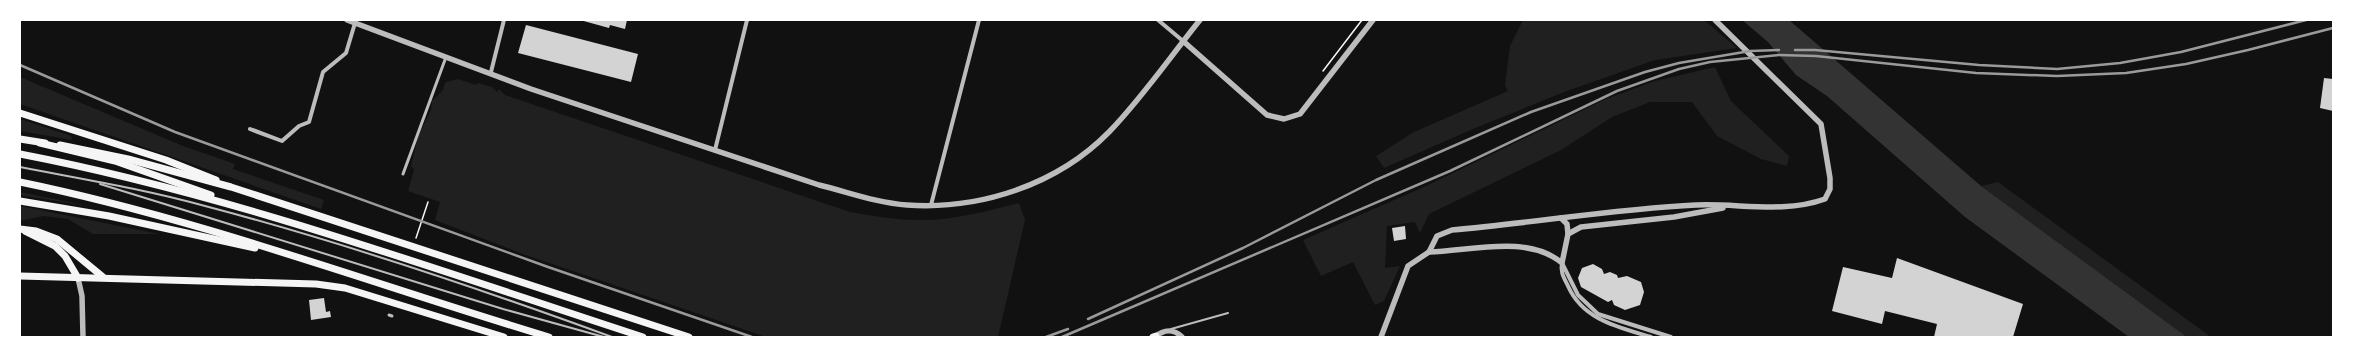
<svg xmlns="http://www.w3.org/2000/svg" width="2353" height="357" viewBox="0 0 2353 357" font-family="Karla,sans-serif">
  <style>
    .green { fill: #202020 }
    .water { fill: #333 }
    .building { fill: #d3d3d3 }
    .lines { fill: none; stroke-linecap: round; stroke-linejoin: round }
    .path { stroke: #f5f5f5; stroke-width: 1.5 }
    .service { stroke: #bcbcbc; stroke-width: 2 }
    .pedestrian { stroke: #bcbcbc; stroke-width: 3 }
    .minor { stroke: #bcbcbc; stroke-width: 4 }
    .tertiary { stroke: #bcbcbc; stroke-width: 5.5 }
    .primary { stroke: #f5f5f5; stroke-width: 7 }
    .trunk { stroke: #f5f5f5; stroke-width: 7 }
    .rail { stroke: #9a9a9a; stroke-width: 2.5 }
  </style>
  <rect width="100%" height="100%" fill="#111"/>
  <g class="green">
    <polygon points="1523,20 1704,20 1737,48 1655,60 1564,92 1473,129 1384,168 1376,156 1414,132 1508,91 1505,85 1510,46"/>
    <polygon points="1715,67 1731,101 1789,156 1787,166 1761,159 1717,136 1692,102 1650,102 1612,117 1561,150 1429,214 1420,233 1415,222 1387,226 1385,268 1400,266 1384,301 1375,305 1353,262 1321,276 1303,240 1426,186 1606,99 1655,81"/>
    <polygon points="20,77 183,146 235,164 233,169 324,200 321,209 20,104"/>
    <path d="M 458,79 L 476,85 L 478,83 L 492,87 L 497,92 L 499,89 L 505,95 L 850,212 C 873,216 895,220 918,220 C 951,221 987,211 1019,203 L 1025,220 L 998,337 L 766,337 L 520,253 L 435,220 L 440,202 L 408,191 L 414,170 L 411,166 L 418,137 L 431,110 L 432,101 L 442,91 L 446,82 Z"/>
    <polygon points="20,119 71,136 72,140 20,131"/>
    <polygon points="1998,182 2211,337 2187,337 1981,186"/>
    <polygon points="20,192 93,207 20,195"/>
    <polygon points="20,206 159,234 93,234 68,219 43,216 20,221"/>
  </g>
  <polygon class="water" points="1742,20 1789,20 1981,186 2187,337 2129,337 1965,217 1827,96 1796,75 1768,42"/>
  <g class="building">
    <polygon points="580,20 627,20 625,29 610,25 609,28"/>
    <polygon points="526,25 638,54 631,82 518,53"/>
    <polygon points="2324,78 2333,79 2333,111 2320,108"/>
    <polygon points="1405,226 1406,239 1394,241 1392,228"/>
    <polygon points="1897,258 2023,304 2013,337 1934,337 1937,324 1885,311 1882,324 1832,311 1843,267 1892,278"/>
    <polygon points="1593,264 1602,269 1604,274 1610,272 1617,275 1618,278 1627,276 1641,282 1644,292 1640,305 1625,310 1614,305 1612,300 1608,302 1581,287 1578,278 1582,268"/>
    <polygon points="324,298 326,312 330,311 331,317 311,320 309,300"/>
  </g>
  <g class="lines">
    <g class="path">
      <polyline points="1323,71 1362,20"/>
      <polyline points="416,238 428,202"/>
    </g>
    <g class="service">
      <path d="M 20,167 C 82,179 144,189 205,206 C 342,242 478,288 612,337"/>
      <polyline points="100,184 503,309 604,337"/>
      <polyline points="1171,329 1228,313"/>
    </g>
    <g class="pedestrian">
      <polyline points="403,174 446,57"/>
      <polyline points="389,315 392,316"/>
    </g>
    <g class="minor">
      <polyline points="1158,20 1183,41"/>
      <polyline points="491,72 504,20"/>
      <polyline points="250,129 282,141 299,126 309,122 323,72 346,53 355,23"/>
      <polyline points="715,150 747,20"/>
      <polyline points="931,205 979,20"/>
      <polyline points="1562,263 1578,295 1598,314 1671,337"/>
      <path d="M 1562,263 C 1560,272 1564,278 1568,286 C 1583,320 1618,327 1651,337"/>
    </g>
    <g class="tertiary">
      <path d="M 347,20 L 531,89 L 819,185 C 848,192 877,203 907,205 C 980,210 1057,185 1109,132 C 1142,98 1170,57 1200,20"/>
      <polyline points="1183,41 1267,115 1284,119 1300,114 1373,20"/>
      <polyline points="1561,218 1567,224 1568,234"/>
      <path d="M 1429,252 C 1471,251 1527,234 1562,263 L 1568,234 L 1581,227 L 1674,217 L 1723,208"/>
      <polyline points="78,278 82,296 83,337"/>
      <path d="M 1155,337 C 1164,329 1174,329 1182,337"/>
      <path d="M 1381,337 L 1408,266 L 1429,252 L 1437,236 L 1452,230 C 1533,223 1614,209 1696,205 C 1739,203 1783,214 1825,199 L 1830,189 L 1830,178 L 1821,124 L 1715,20"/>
    </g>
    <g class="primary">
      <polyline points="20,113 166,160 216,180"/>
      <polyline points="20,139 45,143"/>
      <polyline points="60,145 128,159 231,187 689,337"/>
      <polyline points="20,229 36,231 57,239 103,277"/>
      <polyline points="25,231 55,246 65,256 78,278"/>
      <polyline points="20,276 316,284 345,288 504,337"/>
      <polyline points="1153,337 1156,336"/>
    </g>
    <g class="trunk">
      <polyline points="40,143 115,161 211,195"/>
      <path d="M 20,154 C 233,195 437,270 643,337"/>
      <path d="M 20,182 C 200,219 373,284 549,337"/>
      <polyline points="20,201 109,216 255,248"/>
    </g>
    <g class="rail">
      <polyline points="1795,50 1815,50 1979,65 2057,69 2120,63 2181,52 2306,20"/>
      <polyline points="20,65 175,132 548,267 752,337"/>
      <polyline points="1088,319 1243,248 1376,180 1531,112 1645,72 1679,63 1750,51 1779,50"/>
      <polyline points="1046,337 1068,329"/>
      <polyline points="1062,337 1450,171 1617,91 1679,69 1710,62 1779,55 1816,56 1976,73 2057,76 2126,73 2186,64 2248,50 2333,28"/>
    </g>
  </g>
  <rect width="2353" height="357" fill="none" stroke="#ffffff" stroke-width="42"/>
</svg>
